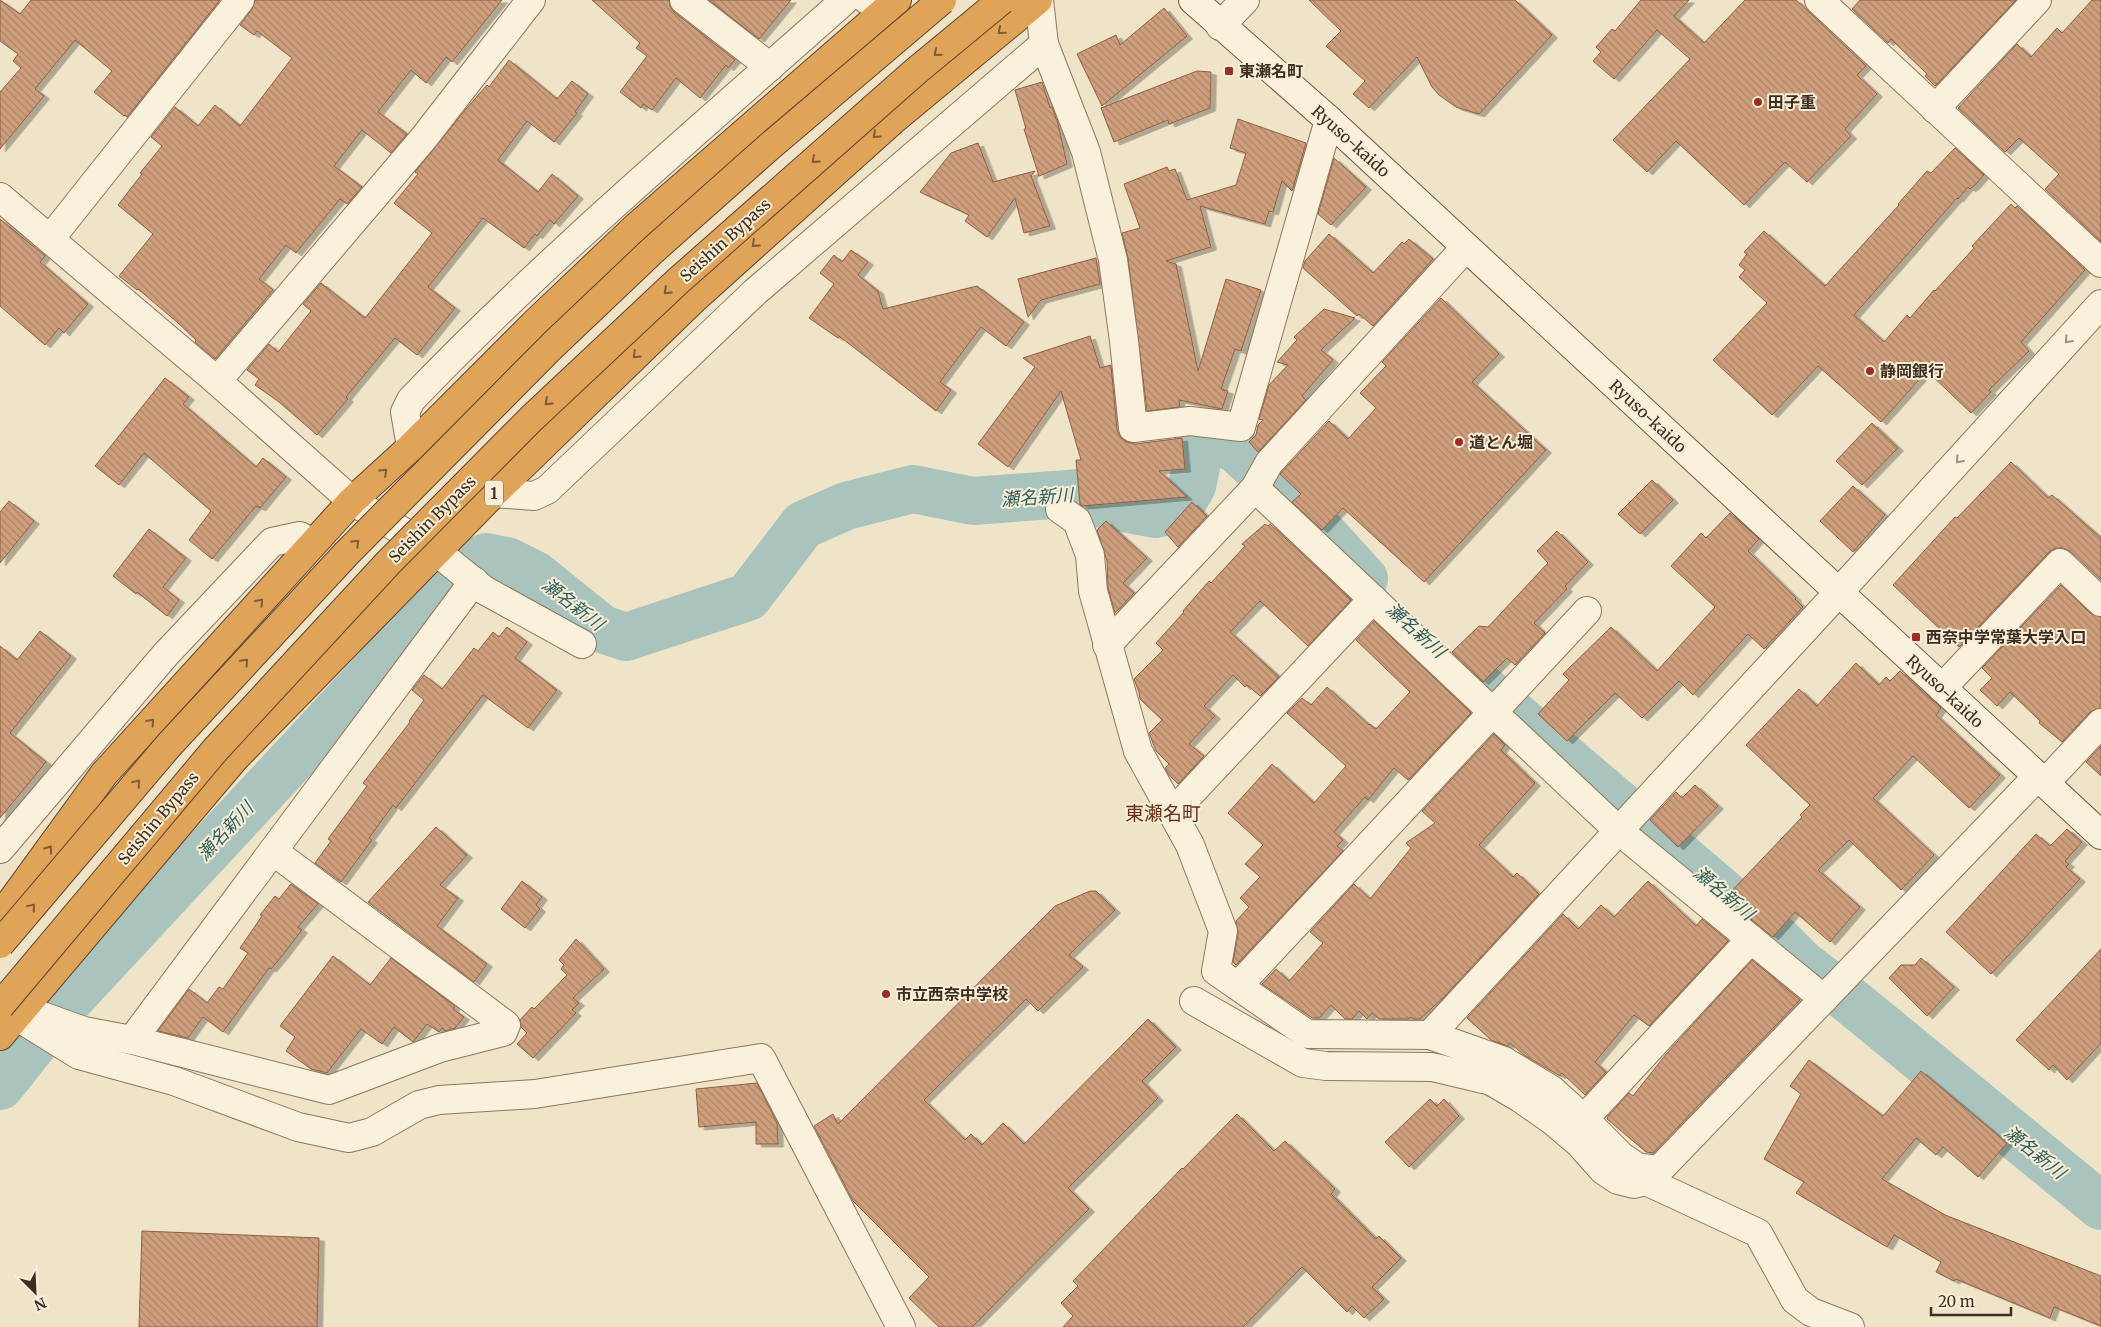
<svg xmlns="http://www.w3.org/2000/svg" width="2101" height="1327" viewBox="0 0 2101 1327" font-family="Merriweather,'Noto Sans JP',serif">
  <style>
    .lines { fill: none; stroke-linecap: round; stroke-linejoin: round }
    .river { stroke: #a9c4bc; stroke-width: 48 }
    .building { fill: url(#building-back-hatch); stroke: #8d5f41; filter: url(#shadow) }
    .street-casing { stroke: #8d765c; stroke-width: 30 }
    .secondary-casing { stroke: #6f573f; stroke-width: 30 }
    .highway-casing { stroke: #5b4430; stroke-width: 30 }
    .street { stroke: #faf1dc; stroke-width: 28 }
    .secondary { stroke: #faf1dc; stroke-width: 28 }
    .highway { stroke: #e0a458; stroke-width: 28 }
    .highway-bridge-casing { stroke: #5b4430; stroke-width: 30; stroke-linecap: butt }
    .highway-bridge { stroke: #e0a458; stroke-width: 28 }
    .oneway { stroke: #7e5d36 }
    .oneway2 { stroke: #9c907e }
    .poi-dot { fill: #9e2a2b; stroke: #f7eed8; stroke-width: 2 }
    .labels { text-anchor: middle; dominant-baseline: central; stroke-width: 4; stroke-linejoin: round; paint-order: stroke }
    .shield { fill: #f7eed8; stroke: #756857; stroke-width: 1 }
    .shield-label { font-size: 15px; font-weight: bold; fill: #3d2e20 }
    .poi-label { font-size: 16px; font-weight: bold; fill: #3d2e20; stroke: #f7eed8; text-anchor: start }
    .street-label { font-size: 16px; fill: #3d2e20; stroke: #f7eed8 }
    .water-label { font-size: 18px; font-style: italic; fill: #2f5d5a; stroke: #f7eed8 }
    .quarter-label { font-size: 19px; fill: #6b2e1e; stroke: #f7eed8 }
  </style>
  <defs>
    <pattern id="building-back-hatch" width="6" height="6" patternUnits="userSpaceOnUse" patternTransform="scale(1.25)"><rect width="6" height="6" fill="#cf9f7d"/><path d="M-1 5l2 2M0 0l6 6M5-1l2 2" fill="none" stroke="#a98266"/></pattern>
    <filter id="shadow"><feDropShadow dx="5.5" dy="3" stdDeviation="0" flood-color="#0004"/></filter>
  </defs>
  <rect width="100%" height="100%" fill="#f0e4c8"/>
  <g class="lines">
    <g class="river">
      <polyline points="1479,685 1777,939 1802,964 1852,1002 2101,1206"/>
      <polyline points="0,1086 66,1003 385,660 431,603 463,569 486,557 507,561 535,575 602,629 626,637 748,597 803,525 846,506 913,489 973,501 1080,493 1101,504 1155,514 1178,509 1192,486 1202,440 1233,446 1293,501 1364,579"/>
    </g>
  </g>
  <g class="building">
    <polygon points="0,0 20,14 31,0 220,0 127,117 125,115 124,116 94,92 112,71 75,40 35,89 44,96 0,149 0,92 21,68 13,61 18,54 0,41"/>
    <polygon points="255,0 502,0 452,62 446,57 426,83 411,70 378,112 407,134 391,153 362,130 334,166 362,187 347,204 340,199 296,253 286,245 259,279 273,290 215,359 195,342 196,340 177,322 138,289 137,290 119,276 153,234 118,205 142,174 140,173 162,146 151,137 175,107 198,126 215,105 240,126 292,58 257,31 254,35 240,25 252,9"/>
    <polygon points="592,0 669,0 670,6 674,12 735,60 728,68 726,65 700,98 676,78 652,110 643,104 641,108 620,92 647,56 636,48 640,43"/>
    <polygon points="709,0 791,0 759,39"/>
    <polygon points="1309,0 1515,0 1552,35 1479,114 1456,107 1439,95 1432,87 1417,57 1369,108 1353,94 1365,81 1326,46 1341,31"/>
    <polygon points="1641,0 1689,0 1674,16 1704,43 1745,0 1796,0 1866,66 1857,75 1877,94 1845,129 1851,136 1807,182 1785,162 1744,205 1676,141 1647,172 1613,140 1690,59 1657,30 1614,79 1593,61 1601,52 1596,47 1612,29 1615,31"/>
    <polygon points="1860,0 2016,0 1935,86 1925,76 1927,74 1891,39 1888,43 1852,9"/>
    <polygon points="2092,0 2101,0 2101,242 2045,189 2059,174 2019,138 2005,152 1958,108 2017,44 2031,57 2057,28 2062,33"/>
    <polygon points="1164,8 1187,36 1102,106 1077,54 1116,35 1120,45"/>
    <polygon points="509,60 557,99 572,81 588,94 575,112 577,113 554,142 527,121 498,160 538,192 552,174 578,196 554,224 550,220 537,236 535,234 524,248 483,218 428,287 455,308 417,355 395,338 346,397 348,399 317,435 279,402 255,385 259,379 247,370 269,344 278,352 311,311 303,304 321,283 365,318 432,233 394,203 418,174 415,172 466,109 487,85 489,87"/>
    <polygon points="1197,71 1211,72 1210,108 1169,124 1168,120 1114,142 1101,108"/>
    <polygon points="1042,82 1050,108 1052,107 1058,124 1067,164 1039,176 1024,129 1026,129 1015,90"/>
    <polygon points="1238,119 1306,143 1292,191 1282,181 1273,212 1269,211 1265,224 1200,206 1211,247 1166,261 1176,264 1198,371 1226,279 1261,290 1241,351 1235,349 1221,389 1228,391 1222,409 1179,400 1180,407 1147,411 1128,258 1122,233 1140,228 1124,184 1167,167 1169,171 1175,169 1187,200 1236,185 1246,153 1230,148"/>
    <polygon points="978,143 993,182 1035,171 1031,176 1050,226 1024,233 1015,198 987,237 965,221 969,215 920,192 951,153"/>
    <polygon points="1955,148 1984,175 1974,186 1970,189 1968,187 1958,199 1957,198 1854,315 1884,342 1907,315 1910,318 1934,290 1935,291 1974,248 1972,246 2011,204 2015,208 2017,206 2085,270 2021,342 2029,351 1989,390 1991,392 1971,413 1927,371 1881,422 1818,366 1772,415 1713,360 1767,303 1739,277 1745,270 1739,265 1747,254 1744,252 1764,231 1825,286 1899,205 1898,204 1927,171 1931,173"/>
    <polygon points="1334,158 1366,187 1331,225 1318,214"/>
    <polygon points="0,219 45,256 40,262 88,304 64,333 59,328 45,345 0,306"/>
    <polygon points="1329,234 1373,273 1402,242 1404,244 1409,239 1433,259 1373,326 1359,314 1357,316 1303,268 1305,261"/>
    <polygon points="851,250 868,262 858,275 878,291 883,309 977,286 1024,322 1006,346 981,327 940,382 951,390 936,411 839,336 838,338 809,318 834,284 820,273 834,255 842,262"/>
    <polygon points="1096,258 1100,284 1041,300 1028,317 1018,279"/>
    <polygon points="1441,298 1499,354 1472,382 1546,450 1424,582 1343,508 1322,530 1292,502 1301,494 1280,474 1329,421 1348,439 1376,408 1360,393 1386,366 1382,362"/>
    <polygon points="1324,309 1355,318 1321,350 1333,360 1302,396 1306,400 1258,452 1249,442 1256,435 1258,425 1263,420 1259,419 1269,385 1288,365 1277,362 1297,340 1294,337"/>
    <polygon points="1090,336 1100,368 1111,365 1117,430 1121,438 1127,442 1135,444 1182,438 1185,469 1159,471 1187,497 1082,506 1080,504 1076,460 1081,460 1061,391 1008,467 978,444 1035,367 1023,358"/>
    <polygon points="165,378 189,397 183,404 256,467 263,458 286,477 260,508 256,506 212,559 189,540 211,511 144,453 119,485 95,466"/>
    <polygon points="1872,423 1898,448 1862,485 1836,461"/>
    <polygon points="2011,462 2048,498 2052,495 2101,538 2101,580 2070,551 2063,548 2055,548 2049,552 1959,647 1893,585 1955,517 1957,518"/>
    <polygon points="1652,480 1673,500 1640,534 1618,514"/>
    <polygon points="1853,486 1885,515 1853,552 1820,521"/>
    <polygon points="9,501 34,521 0,563 0,512"/>
    <polygon points="1192,502 1207,516 1178,547 1165,532"/>
    <polygon points="1730,513 1759,539 1748,551 1796,598 1795,599 1803,607 1764,649 1748,634 1693,695 1679,681 1642,718 1615,693 1567,741 1538,714 1569,680 1563,674 1611,627 1657,671 1715,607 1671,566 1701,533 1706,538"/>
    <polygon points="1106,521 1147,558 1123,583 1134,593 1115,613 1108,588 1107,561 1097,530"/>
    <polygon points="1265,524 1268,526 1270,524 1351,600 1308,646 1260,601 1230,632 1279,677 1260,696 1247,685 1245,687 1233,675 1204,706 1215,716 1189,744 1204,756 1178,784 1169,775 1165,768 1169,764 1156,751 1149,733 1162,720 1140,699 1139,692 1134,679 1163,650 1156,643 1184,612 1183,611 1209,581 1211,583 1245,546 1242,544"/>
    <polygon points="149,529 186,558 163,587 179,600 167,616 137,592 136,594 113,576"/>
    <polygon points="1557,531 1588,562 1565,586 1567,589 1534,623 1545,633 1515,665 1507,658 1483,682 1452,652 1479,626 1488,627 1548,563 1537,551"/>
    <polygon points="2061,585 2090,613 2101,617 2101,708 2090,712 2062,742 2039,723 2040,721 2010,692 1997,706 1980,690 1992,678 1982,668"/>
    <polygon points="1374,621 1471,713 1408,780 1394,768 1368,800 1365,797 1334,832 1343,840 1337,846 1343,851 1236,965 1233,962 1238,934 1236,921 1249,907 1240,898 1260,877 1245,864 1263,845 1228,813 1272,764 1314,803 1346,766 1287,713 1302,698 1311,705 1327,687 1369,725 1370,724 1376,729 1410,692 1356,640"/>
    <polygon points="507,627 527,642 515,658 557,690 528,728 483,695 396,808 393,805 369,838 372,840 341,882 315,863 331,841 328,839 367,786 363,783 410,722 409,721 424,700 412,690 424,675 442,689 474,648 478,651 493,632 499,637"/>
    <polygon points="40,631 71,656 10,733 46,762 0,818 0,646 17,660"/>
    <polygon points="1856,663 1879,685 1886,677 1890,681 1900,671 1941,708 1936,715 2000,775 1969,808 1913,756 1873,798 1934,855 1901,890 1849,840 1818,870 1860,907 1830,942 1795,912 1773,937 1725,898 1802,817 1800,815 1810,805 1746,745 1799,689 1817,706"/>
    <polygon points="1494,734 1505,745 1501,750 1535,783 1479,845 1513,877 1517,873 1539,894 1444,997 1420,1019 1414,1019 1411,1017 1408,1019 1379,1019 1372,1013 1367,1019 1359,1011 1352,1019 1345,1019 1331,1005 1319,1018 1312,1018 1262,984 1276,969 1289,981 1323,943 1310,932 1354,884 1370,899 1411,848 1406,843 1435,823 1422,811"/>
    <polygon points="2101,746 2101,776 2086,762"/>
    <polygon points="1695,785 1718,806 1678,847 1650,820 1676,792 1682,798"/>
    <polygon points="436,827 467,855 440,885 458,898 437,926 487,964 474,982 368,902"/>
    <polygon points="2067,829 2082,842 2065,861 2069,864 2066,867 2080,879 1991,974 1946,932 2036,834 2050,846"/>
    <polygon points="522,881 542,897 536,905 540,909 525,928 501,909"/>
    <polygon points="1648,881 1696,926 1702,919 1728,941 1649,1026 1634,1015 1595,1062 1606,1072 1585,1095 1562,1073 1560,1076 1524,1055 1510,1043 1508,1046 1491,1040 1467,1018 1563,914 1578,929 1601,905 1614,917"/>
    <polygon points="291,884 318,904 298,927 302,930 282,956 271,969 269,968 223,1032 203,1017 188,1038 158,1031 189,989 207,1003 219,987 223,989 248,953 240,948 262,916 260,915 275,896 279,899"/>
    <polygon points="1090,891 1096,891 1115,910 1069,955 1083,967 1038,1011 1026,999 924,1100 965,1140 971,1134 982,1145 1003,1123 1024,1144 1148,1019 1176,1047 1142,1081 1158,1098 1068,1188 1089,1209 972,1327 939,1327 909,1298 929,1277 853,1201 814,1126 833,1114 838,1124 1055,906"/>
    <polygon points="576,939 604,969 573,998 579,1003 572,1010 576,1013 533,1058 517,1044 527,1033 521,1027 520,1020 532,1007 534,1009 567,975 561,969 564,965 559,960"/>
    <polygon points="2101,949 2101,1043 2067,1080 2053,1065 2049,1070 2016,1040"/>
    <polygon points="333,956 370,985 391,958 455,1006 453,1009 464,1017 455,1028 445,1031 442,1028 439,1032 427,1024 413,1042 394,1027 382,1044 361,1029 327,1073 311,1069 286,1051 295,1037 280,1026"/>
    <polygon points="1921,958 1954,987 1927,1016 1889,978 1901,965 1915,965"/>
    <polygon points="1752,960 1800,1000 1653,1153 1646,1152 1607,1119 1608,1116 1629,1093 1633,1096 1667,1053"/>
    <polygon points="1809,1060 1883,1116 1921,1071 2007,1143 1978,1177 1943,1147 1936,1155 1916,1138 1882,1179 1945,1215 2101,1276 2101,1326 2054,1307 2050,1318 1956,1279 1954,1281 1936,1272 1941,1262 1894,1235 1887,1247 1796,1193 1804,1182 1764,1159 1801,1094 1790,1086"/>
    <polygon points="757,1083 777,1123 778,1144 756,1144 756,1122 699,1127 696,1089"/>
    <polygon points="1430,1099 1437,1106 1444,1099 1459,1116 1409,1167 1385,1142"/>
    <polygon points="1237,1114 1274,1151 1285,1141 1335,1189 1331,1194 1376,1239 1379,1236 1401,1258 1372,1287 1384,1299 1364,1318 1352,1306 1347,1312 1302,1267 1243,1327 1063,1327 1073,1316 1061,1303 1078,1286 1073,1281 1182,1168 1183,1169"/>
    <polygon points="142,1231 319,1238 317,1327 139,1327"/>
  </g>
  <g class="lines">
    <g class="street-casing">
      <g id="street">
        <polyline points="684,0 770,67"/>
        <polyline points="867,0 895,1"/>
        <polyline points="1039,0 1044,44 1086,152 1113,260 1124,341 1133,428 1190,421 1241,427 1329,120"/>
        <polyline points="1819,0 2101,263"/>
        <polyline points="1220,26 1245,0"/>
        <polyline points="1935,109 2037,0"/>
        <polyline points="0,197 217,381 352,501 437,552 484,590 582,644"/>
        <polyline points="50,239 240,0"/>
        <polyline points="217,381 423,139 531,0"/>
        <path d="M 411,447 L 405,412 L 411,400 C 547,258 698,131 845,0"/>
        <polyline points="1255,488 1619,831 1824,999"/>
        <polyline points="494,493 534,496 547,490 755,292 1044,44"/>
        <polyline points="1060,509 1077,521 1090,555 1093,591 1138,751 1190,845 1223,931 1216,971 1307,1034 1430,1035 1504,1061 1552,1090 1584,1119 1621,1156 1637,1167 1659,1170"/>
        <polyline points="1107,645 1255,488 1269,463 1466,247"/>
        <polyline points="1942,688 2060,563 2101,602"/>
        <polyline points="2045,783 2101,723"/>
        <polyline points="1172,813 1373,599"/>
        <polyline points="0,849 166,654 272,542 300,536 313,543"/>
        <polyline points="1238,986 1587,611"/>
        <polyline points="1194,1001 1303,1063 1326,1066 1432,1067 1491,1081 1520,1098 1553,1121 1579,1143 1603,1170 1618,1180 1634,1184 1646,1181 1659,1170 2038,776"/>
        <polyline points="31,1012 84,1031 132,1040 329,1090 440,1048 503,1032 506,1025 273,851"/>
        <polyline points="16,1016 79,1055 174,1081 298,1127 349,1138 372,1132 419,1105 439,1100 535,1094 761,1058 901,1327"/>
        <polyline points="1430,1035 1839,592 2101,304"/>
        <polyline points="132,1040 474,581"/>
        <polyline points="1584,1119 1751,939"/>
        <polyline points="1646,1181 1758,1233 1795,1300 1811,1312 1850,1327"/>
      </g>
    </g>
    <g class="secondary-casing">
      <polyline id="secondary" points="1193,0 1329,120 2101,835"/>
    </g>
    <g class="highway-casing">
      <g id="highway">
        <polyline points="0,917 104,774 352,501 411,447 536,322 637,226 897,0"/>
        <polyline points="0,1036 235,758 494,493 695,298 892,121 1038,0"/>
      </g>
    </g>
    <use href="#street" class="street"/>
    <use href="#secondary" class="secondary"/>
    <use href="#highway" class="highway"/>
    <g class="highway-bridge-casing">
      <g id="highway-bridge">
        <polyline points="0,944 169,745 346,554 553,345 652,251 770,146 942,0"/>
        <polyline points="0,1006 216,749 389,562 532,418 678,281 916,71 1002,0"/>
      </g>
    </g>
    <use href="#highway-bridge" class="highway-bridge"/>
  </g>
  <defs><path id="oneway-chevron" d="M-2-3.5L2.5 0L-2 3.5" fill="none" stroke-width="1.6" stroke-linecap="round" stroke-linejoin="round" transform="scale(1.25)"/></defs>
  <g class="oneway">
    <use href="#oneway-chevron" transform="translate(1001 31) rotate(140)"/>
    <use href="#oneway-chevron" transform="translate(937 53) rotate(140)"/>
    <use href="#oneway-chevron" transform="translate(876 135) rotate(138)"/>
    <use href="#oneway-chevron" transform="translate(815 160) rotate(138)"/>
    <use href="#oneway-chevron" transform="translate(755 244) rotate(138)"/>
    <use href="#oneway-chevron" transform="translate(667 291) rotate(137)"/>
    <use href="#oneway-chevron" transform="translate(636 355) rotate(136)"/>
    <use href="#oneway-chevron" transform="translate(548 402) rotate(137)"/>
    <use href="#oneway-chevron" transform="translate(384 472) rotate(-43)"/>
    <use href="#oneway-chevron" transform="translate(356 543) rotate(-45)"/>
    <use href="#oneway-chevron" transform="translate(260 602) rotate(-48)"/>
    <use href="#oneway-chevron" transform="translate(245 662) rotate(-47)"/>
    <use href="#oneway-chevron" transform="translate(151 722) rotate(-48)"/>
    <use href="#oneway-chevron" transform="translate(137 783) rotate(-50)"/>
    <use href="#oneway-chevron" transform="translate(49 849) rotate(-54)"/>
    <use href="#oneway-chevron" transform="translate(32 907) rotate(-50)"/>
  </g>
  <g class="oneway2">
    <use href="#oneway-chevron" transform="translate(2068 340) rotate(132)"/>
    <use href="#oneway-chevron" transform="translate(1959 460) rotate(132)"/>
  </g>
  <g class="poi-dot">
    <rect x="1224" y="66" width="10" height="10" rx="2.5"/>
    <circle cx="1758" cy="102" r="5"/>
    <circle cx="1870" cy="371" r="5"/>
    <circle cx="1459" cy="442" r="5"/>
    <rect x="1911" y="632" width="10" height="10" rx="2.5"/>
    <circle cx="886" cy="994" r="5"/>
  </g>
  <g class="labels">
    <rect class="shield" x="485" y="480.5" width="18" height="25" rx="4"/>
    <g class="shield-label">
      <text x="494" y="493">1</text>
    </g>
    <g class="poi-label">
      <text x="1239" y="71">東瀬名町</text>
      <text x="1768" y="102">田子重</text>
      <text x="1880" y="371">静岡銀行</text>
      <text x="1469" y="442">道とん堀</text>
      <text x="1926" y="637">西奈中学常葉大学入口</text>
      <text x="896" y="994">市立西奈中学校</text>
    </g>
    <g class="street-label">
      <text transform="translate(1351 141) rotate(42)">Ryuso-kaido</text>
      <text transform="translate(725 240) rotate(-42)">Seishin Bypass</text>
      <text transform="translate(1648 416) rotate(43)">Ryuso-kaido</text>
      <text transform="translate(432 519) rotate(-45)">Seishin Bypass</text>
      <text transform="translate(1945 691) rotate(43)">Ryuso-kaido</text>
      <text transform="translate(158 818) rotate(-50)">Seishin Bypass</text>
    </g>
    <g class="water-label">
      <text transform="translate(1037 497) rotate(-4)">瀬名新川</text>
      <text transform="translate(573 604) rotate(38)">瀬名新川</text>
      <text transform="translate(1416 630) rotate(42)">瀬名新川</text>
      <text transform="translate(225 831) rotate(-47)">瀬名新川</text>
      <text transform="translate(1724 893) rotate(40)">瀬名新川</text>
      <text transform="translate(2035 1152) rotate(39)">瀬名新川</text>
    </g>
    <g class="quarter-label">
      <text x="1163" y="813">東瀬名町</text>
    </g>
  </g>
  <g transform="translate(35 1292) rotate(156)" stroke="#f7eed8" stroke-width="4" paint-order="stroke">
  <path d="M0-4L9 19L0 12L-9 19Z" fill="#3d2e20"/>
  <text y="-8" font-size="14" font-weight="bold" text-anchor="middle" fill="#3d2e20">N</text>
  </g>
  <path d="M1931 1307v8h80v-8" fill="none" stroke="#3d2e20" stroke-width="2.5"/>
  <text x="1938" y="1307" font-size="15" fill="#3d2e20" stroke="#f7eed8" stroke-width="4" paint-order="stroke">20 m</text>
</svg>
